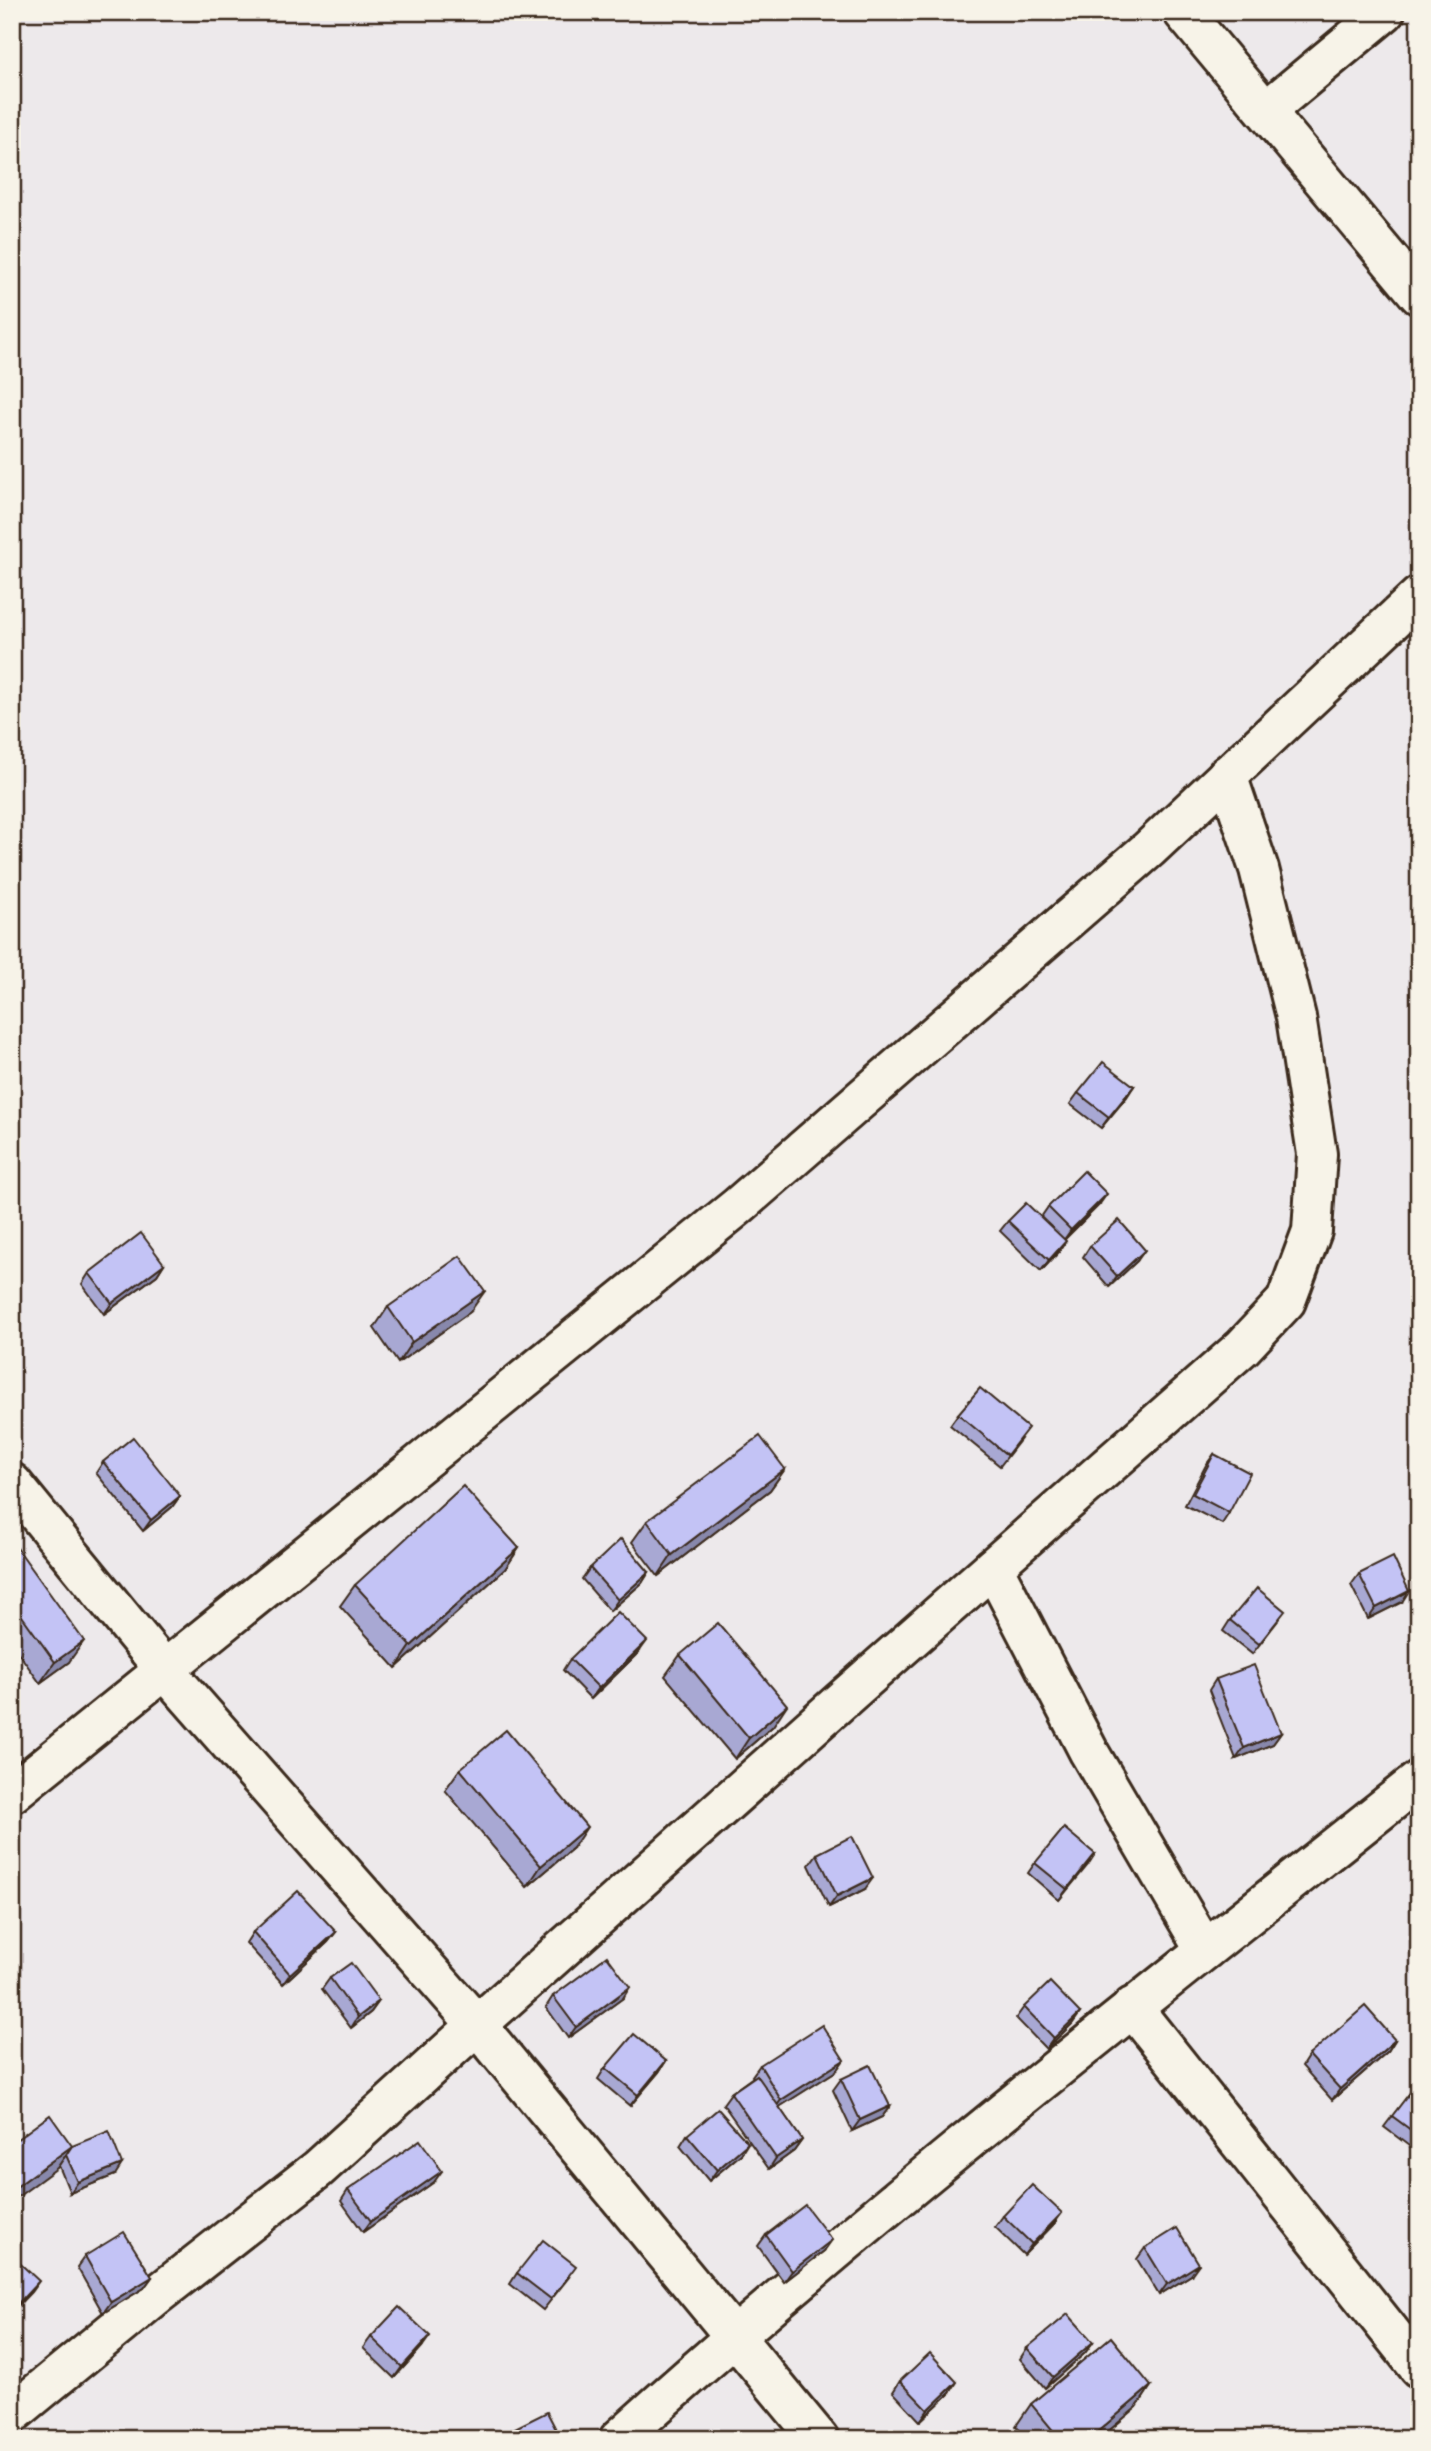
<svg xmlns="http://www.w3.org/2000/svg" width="1431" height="2451" viewBox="0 0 1431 2451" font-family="'Playpen Sans',sans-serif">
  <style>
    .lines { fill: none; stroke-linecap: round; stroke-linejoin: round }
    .minor-casing { stroke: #3b2a1e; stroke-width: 44 }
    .minor { stroke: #f7f3e8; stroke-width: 38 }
    .wall { fill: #a8a8d3; stroke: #3b2a1e; stroke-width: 2 }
    .shaded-wall { fill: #8888ac; stroke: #3b2a1e; stroke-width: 2 }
    .building { fill: #c3c3f5; stroke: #3b2a1e; stroke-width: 2 }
  </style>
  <rect width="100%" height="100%" fill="#ede9eb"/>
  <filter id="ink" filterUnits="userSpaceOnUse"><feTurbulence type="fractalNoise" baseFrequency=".0143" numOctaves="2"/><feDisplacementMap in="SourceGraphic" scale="14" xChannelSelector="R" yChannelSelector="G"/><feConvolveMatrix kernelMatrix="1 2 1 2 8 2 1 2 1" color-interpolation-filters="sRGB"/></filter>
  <g filter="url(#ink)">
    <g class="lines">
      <g class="minor-casing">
        <g id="minor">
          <polyline points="1183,12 1419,295"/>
          <polyline points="1267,110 1385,12"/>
          <polyline points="12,1483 164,1669 477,2025 819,2439"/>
          <polyline points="993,1567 1089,1752 1205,1950"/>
          <polyline points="12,1793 737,1207 1149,849 1419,596"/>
          <polyline points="1132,2007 1419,2368"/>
          <polyline points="12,2414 153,2298 318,2169 477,2025 850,1693 1243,1347 1286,1301 1312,1231 1317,1154 1296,1017 1259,869 1227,775"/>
          <path d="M 619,2439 C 875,2208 1149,1995 1419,1780"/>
        </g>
      </g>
      <use href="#minor" class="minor"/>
    </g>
    <g class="wall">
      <polygon points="1134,1086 1101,1128 1070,1104 1078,1093"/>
      <polygon points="1099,1205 1064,1240 1059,1252 1041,1271 1000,1231 1008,1221 1041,1217 1048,1207"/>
      <polygon points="1090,1246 1137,1261 1109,1287 1083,1257"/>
      <polygon points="164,1264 157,1275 104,1314 82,1284 89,1273"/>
      <polygon points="388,1307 470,1312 398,1363 374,1328"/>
      <polygon points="958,1414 1021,1439 1000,1466 950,1425"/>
      <polygon points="1214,1454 1229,1513 1222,1524 1185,1505 1206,1465"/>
      <polygon points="103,1462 180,1496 172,1507 143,1531 96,1473"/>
      <polygon points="785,1469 770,1490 658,1576 632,1542 647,1521"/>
      <polygon points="12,1541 69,1662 40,1683 12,1644"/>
      <polygon points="519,1548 505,1569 396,1668 340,1606 355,1585"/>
      <polygon points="590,1568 649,1572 642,1583 610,1611 582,1579"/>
      <polygon points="1359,1574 1402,1602 1368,1619 1351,1585"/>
      <polygon points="1230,1620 1277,1622 1252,1654 1223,1631"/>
      <polygon points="639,1652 591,1699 563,1670 570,1659"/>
      <polygon points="680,1655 773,1726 735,1759 665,1676"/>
      <polygon points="1216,1679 1281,1733 1273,1744 1236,1759 1209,1690"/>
      <polygon points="460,1769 573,1848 527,1887 445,1790"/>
      <polygon points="817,1854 865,1889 829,1907 809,1865"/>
      <polygon points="1095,1854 1059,1900 1028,1873 1035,1863"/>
      <polygon points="253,1932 336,1932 328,1942 283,1984 246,1943"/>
      <polygon points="330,1978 379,2001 371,2012 351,2028 322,1989"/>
      <polygon points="553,1996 623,1998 568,2038 546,2007"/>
      <polygon points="1024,2007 1080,2013 1072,2024 1046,2049 1016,2018"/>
      <polygon points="1395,2040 1388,2051 1332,2100 1302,2066 1309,2055"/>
      <polygon points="666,2061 659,2072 630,2106 598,2079 605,2068"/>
      <polygon points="760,2065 836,2071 779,2107 802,2140 794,2151 769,2169 723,2104 731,2093 753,2077 752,2076"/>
      <polygon points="841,2079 890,2106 882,2117 852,2131 833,2090"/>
      <polygon points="1419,2081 1419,2142 1413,2149 1384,2127"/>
      <polygon points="687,2135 741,2154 709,2181 680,2146"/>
      <polygon points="72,2146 115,2175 70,2193 59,2166 57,2168"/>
      <polygon points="434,2182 363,2232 341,2201 348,2190"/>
      <polygon points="1003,2216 1054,2224 1024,2255 995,2227"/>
      <polygon points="766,2235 824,2251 784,2282 758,2246"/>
      <polygon points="1145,2248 1191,2275 1159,2295 1137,2259"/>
      <polygon points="85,2256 152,2277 144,2288 103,2313 77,2267"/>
      <polygon points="517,2273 569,2277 543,2310 510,2284"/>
      <polygon points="371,2337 422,2347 394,2378 363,2348"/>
      <polygon points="1093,2342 1085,2353 1045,2388 1020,2359 1027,2348"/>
      <polygon points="900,2381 950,2393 920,2421 893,2392"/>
      <polygon points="1151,2386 1137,2407 1099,2439 1027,2439 1016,2426 1031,2404"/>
    </g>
    <g class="shaded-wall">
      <polygon points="1134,1086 1127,1097 1101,1128 1109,1117"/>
      <polygon points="1107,1194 1099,1205 1063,1241 1071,1230"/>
      <polygon points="1066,1241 1059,1252 1041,1271 1049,1260"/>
      <polygon points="1145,1250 1137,1261 1109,1287 1117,1276"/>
      <polygon points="164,1264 157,1275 104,1314 112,1303"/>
      <polygon points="485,1291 470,1312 398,1363 412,1342"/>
      <polygon points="785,1469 770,1490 658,1576 672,1555"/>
      <polygon points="180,1496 172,1507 143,1531 151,1520"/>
      <polygon points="519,1548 505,1569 396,1668 411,1646"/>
      <polygon points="649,1572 642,1583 610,1611 618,1600"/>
      <polygon points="1409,1591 1402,1602 1368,1619 1376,1608"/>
      <polygon points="84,1641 69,1662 40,1683 55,1662"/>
      <polygon points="647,1641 639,1652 591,1699 599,1688"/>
      <polygon points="787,1705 773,1726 735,1759 749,1738"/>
      <polygon points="1281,1733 1273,1744 1236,1759 1244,1748"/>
      <polygon points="587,1827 573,1848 527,1887 541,1866"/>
      <polygon points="1095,1854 1088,1865 1059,1900 1067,1889"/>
      <polygon points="873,1878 865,1889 829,1907 837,1896"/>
      <polygon points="336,1932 328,1942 283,1984 290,1974"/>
      <polygon points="630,1987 623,1998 568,2038 576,2027"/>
      <polygon points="379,2001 371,2012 351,2028 358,2017"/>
      <polygon points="1080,2013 1072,2024 1046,2049 1054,2038"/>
      <polygon points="1395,2040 1388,2051 1332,2100 1340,2089"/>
      <polygon points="844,2060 836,2071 773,2111 781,2100"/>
      <polygon points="666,2061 659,2072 630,2106 638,2095"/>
      <polygon points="890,2106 882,2117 852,2131 860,2120"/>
      <polygon points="802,2140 794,2151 769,2169 776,2158"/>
      <polygon points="748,2143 741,2154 709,2181 717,2170"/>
      <polygon points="72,2146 57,2168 12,2201 12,2190"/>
      <polygon points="122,2164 115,2175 70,2193 78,2182"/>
      <polygon points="442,2171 434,2182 363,2232 371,2221"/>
      <polygon points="1062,2213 1054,2224 1024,2255 1032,2244"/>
      <polygon points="832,2240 824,2251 784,2282 792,2271"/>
      <polygon points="1199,2264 1191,2275 1159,2295 1167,2284"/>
      <polygon points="152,2277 144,2288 103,2313 111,2302"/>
      <polygon points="39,2281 31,2292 12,2312 12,2310"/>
      <polygon points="430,2336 422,2347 394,2378 402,2367"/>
      <polygon points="1093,2342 1085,2353 1045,2388 1053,2377"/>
      <polygon points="957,2382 950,2393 920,2421 928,2410"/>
      <polygon points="1151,2386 1137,2407 1099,2439 1089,2439"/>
    </g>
    <g class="building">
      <polygon points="1103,1062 1134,1086 1109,1117 1078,1093"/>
      <polygon points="1084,1171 1107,1194 1071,1230 1048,1207"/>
      <polygon points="1026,1203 1066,1241 1049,1260 1008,1221"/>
      <polygon points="1119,1220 1145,1250 1117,1276 1090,1246"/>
      <polygon points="141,1233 164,1264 112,1303 89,1273"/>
      <polygon points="460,1256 485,1291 412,1342 388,1307"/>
      <polygon points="980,1388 1028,1428 1007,1455 958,1414"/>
      <polygon points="760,1436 785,1469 672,1555 647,1521"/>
      <polygon points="133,1437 180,1496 151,1520 103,1462"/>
      <polygon points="1214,1454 1250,1473 1229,1513 1193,1494"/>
      <polygon points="463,1486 519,1548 411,1646 355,1585"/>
      <polygon points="621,1539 649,1572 618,1600 590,1568"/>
      <polygon points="12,1541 84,1641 55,1662 12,1602"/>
      <polygon points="1393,1557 1409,1591 1376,1608 1359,1574"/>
      <polygon points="1257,1588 1285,1611 1259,1644 1230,1620"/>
      <polygon points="618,1612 647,1641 599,1688 570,1659"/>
      <polygon points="718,1623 787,1705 749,1738 680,1655"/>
      <polygon points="1254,1665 1281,1733 1244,1748 1216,1679"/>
      <polygon points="506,1730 587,1827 541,1866 460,1769"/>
      <polygon points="1064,1828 1095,1854 1067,1889 1035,1863"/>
      <polygon points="852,1836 873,1878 837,1896 817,1854"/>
      <polygon points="298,1891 336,1932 290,1974 253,1932"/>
      <polygon points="607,1956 630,1987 576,2027 553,1996"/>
      <polygon points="351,1963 379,2001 358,2017 330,1978"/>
      <polygon points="1050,1982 1080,2013 1054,2038 1024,2007"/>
      <polygon points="1365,2006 1395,2040 1340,2089 1309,2055"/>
      <polygon points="822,2025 844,2060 781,2100 760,2065"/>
      <polygon points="634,2034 666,2061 638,2095 605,2068"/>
      <polygon points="870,2065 890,2106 860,2120 841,2079"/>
      <polygon points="757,2075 802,2140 776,2158 731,2093"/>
      <polygon points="1419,2081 1419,2136 1392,2116"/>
      <polygon points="718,2109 748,2143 717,2170 687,2135"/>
      <polygon points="50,2115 72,2146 12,2190 12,2143"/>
      <polygon points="109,2131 122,2164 78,2182 66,2155 72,2146"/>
      <polygon points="420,2140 442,2171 371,2221 348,2190"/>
      <polygon points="1032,2185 1062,2213 1032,2244 1003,2216"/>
      <polygon points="805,2205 832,2240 792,2271 766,2235"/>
      <polygon points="1177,2228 1199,2264 1167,2284 1145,2248"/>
      <polygon points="124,2232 152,2277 111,2302 85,2256"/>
      <polygon points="543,2240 576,2266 551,2299 517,2273"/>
      <polygon points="12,2256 39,2281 12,2310"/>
      <polygon points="399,2307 430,2336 402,2367 371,2337"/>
      <polygon points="1068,2314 1093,2342 1053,2377 1027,2348"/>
      <polygon points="1111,2337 1151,2386 1089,2439 1060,2439 1031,2404"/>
      <polygon points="930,2353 957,2382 928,2410 900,2381"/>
      <polygon points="547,2412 561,2439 506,2439 503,2434"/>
    </g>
  </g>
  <rect width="1431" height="2451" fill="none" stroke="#f7f3e8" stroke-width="42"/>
  <rect x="21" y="21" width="1389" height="2409" fill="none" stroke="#3b2a1e" stroke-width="2.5" filter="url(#ink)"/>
</svg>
